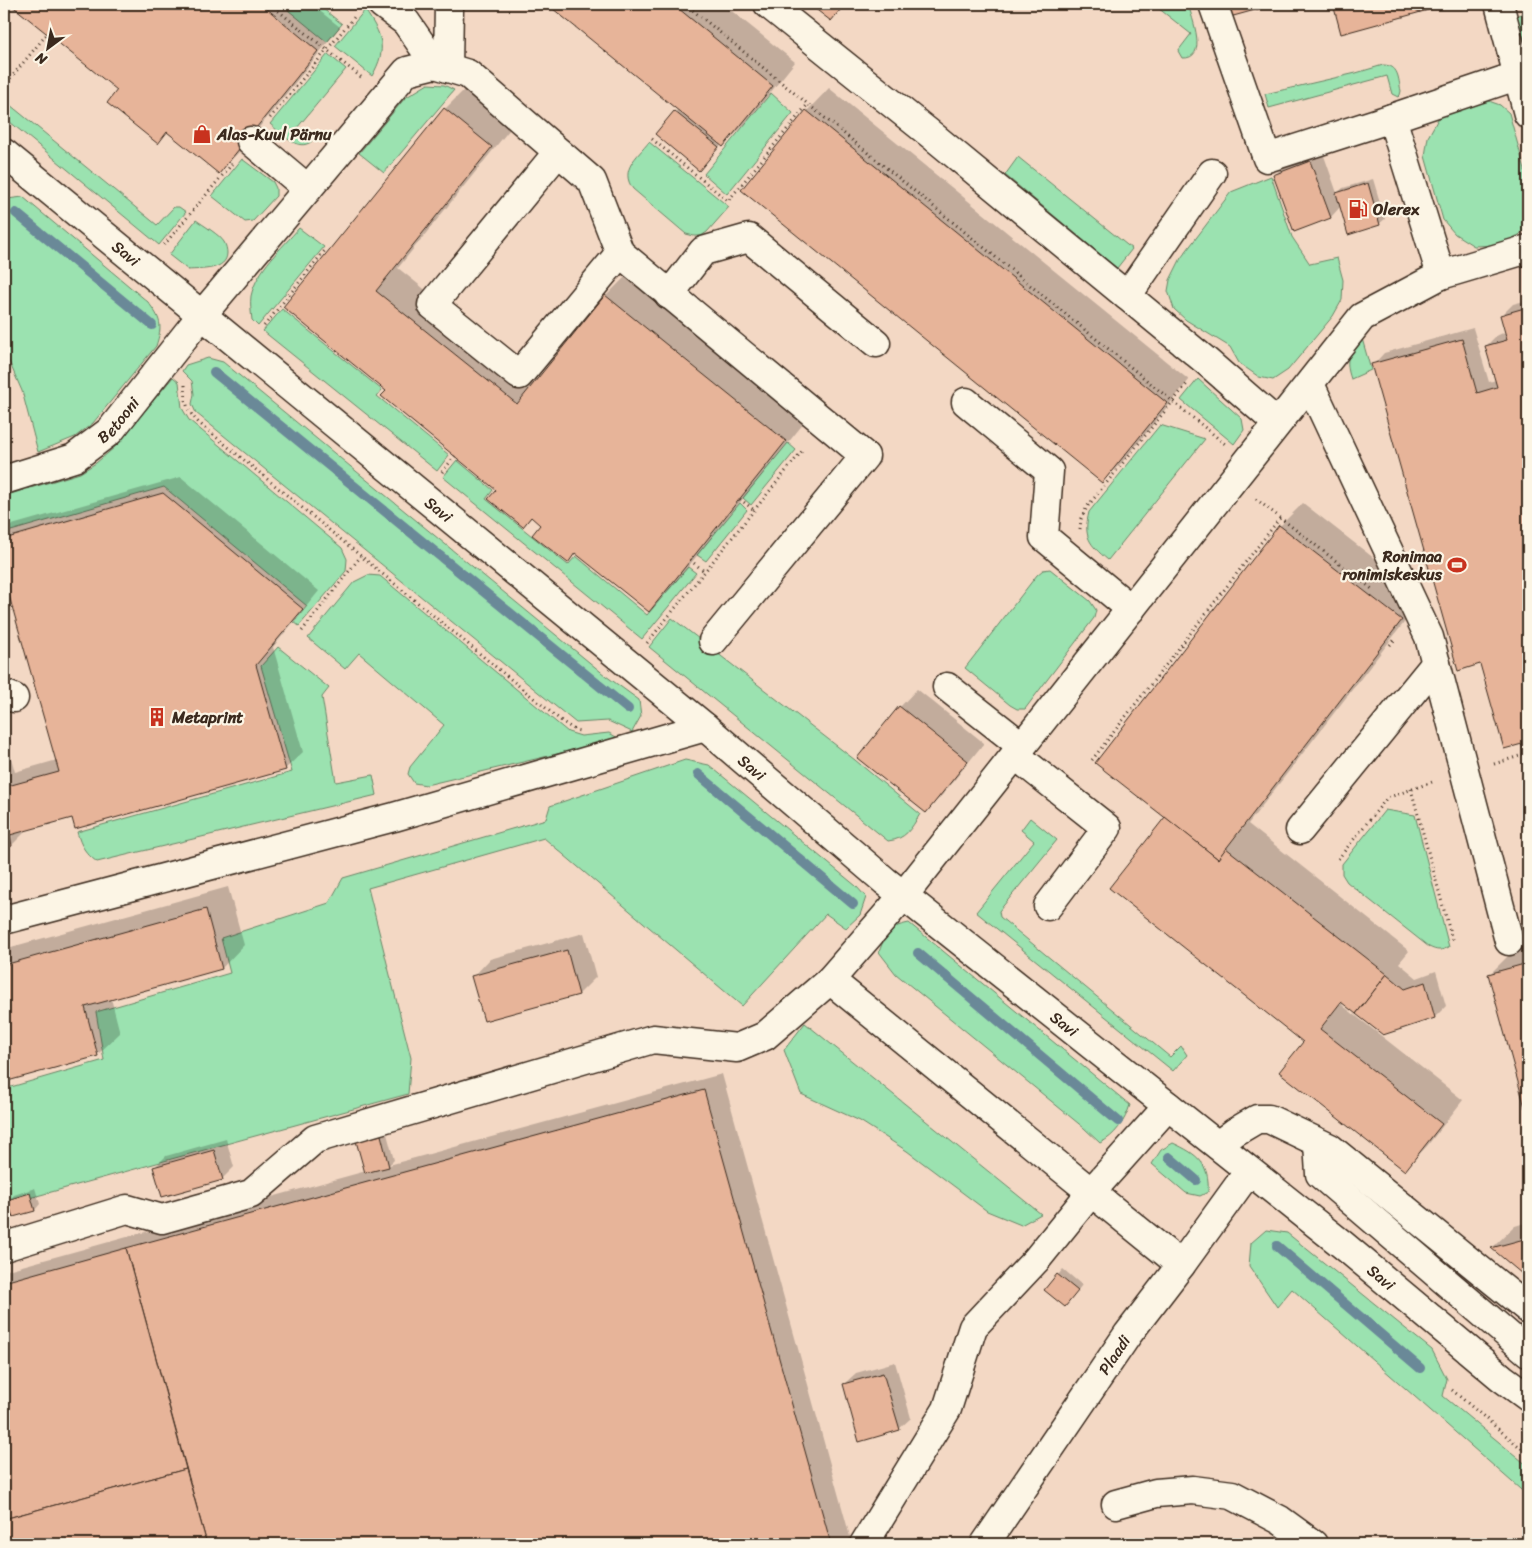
<svg xmlns="http://www.w3.org/2000/svg" width="1532" height="1548" viewBox="0 0 1532 1548" font-family="Sriracha,sans-serif">
  <style>
    .built { fill: #f3d8c4 }
    .green { fill: #9be2b0; stroke: #6b8667 }
    .shadow { fill: #0003 }
    .lines { fill: none; stroke-linecap: round; stroke-linejoin: round }
    .stream { stroke: #6a8998; stroke-width: 10 }
    .building { fill: #e7b499; stroke: #3b2a1e }
    .minor-casing { stroke: #3b2a1e; stroke-width: 31 }
    .path { stroke: #3b2a1e; stroke-width: 3; stroke-dasharray: 1 4; stroke-linecap: butt }
    .minor { stroke: #fcf5e5; stroke-width: 28 }
    .labels { text-anchor: middle; dominant-baseline: central; stroke-width: 4.5; stroke-linejoin: round; paint-order: stroke }
    .poi-label { font-size: 16px; font-weight: bold; fill: #3b2a1e; stroke: #fcf5e5; text-anchor: start }
    .street-label { font-size: 16px; fill: #3b2a1e; stroke: #fcf5e5 }
  </style>
  <rect width="100%" height="100%" fill="#f8e8d6"/>
  <filter id="ink" filterUnits="userSpaceOnUse"><feTurbulence type="fractalNoise" baseFrequency=".02" numOctaves="2"/><feDisplacementMap in="SourceGraphic" scale="10" xChannelSelector="R" yChannelSelector="G"/><feConvolveMatrix kernelMatrix="1 2 1 2 8 2 1 2 1" color-interpolation-filters="sRGB"/></filter>
  <g filter="url(#ink)">
    <polygon class="built" points="4,4 1528,4 1528,10 1515,18 1524,44 1528,52 1528,1544 4,1544"/>
    <g class="green">
      <polygon points="293,4 317,4 342,24 327,42 288,10"/>
      <path d="M 1153,4 L 1188,4 C 1192,18 1209,60 1182,58 L 1178,51 L 1191,34 Z"/>
      <path d="M 365,10 C 382,35 388,48 372,76 L 335,46 Z"/>
      <polygon points="1528,10 1528,43 1524,45 1514,18"/>
      <path d="M 328,54 L 346,69 L 297,128 L 312,141 C 298,153 281,133 270,124 Z"/>
      <path d="M 1383,65 C 1399,65 1398,78 1401,91 L 1400,95 L 1398,97 L 1392,94 L 1387,76 L 1269,108 L 1265,94 L 1356,73 Z"/>
      <polygon points="428,84 444,85 454,90 384,173 359,153 405,98"/>
      <polygon points="771,93 793,113 727,194 704,174"/>
      <polygon points="4,100 157,225 174,207 179,207 186,212 159,245 4,117"/>
      <polygon points="1486,100 1500,105 1509,113 1528,181 1528,226 1519,235 1498,245 1474,246 1455,234 1443,220 1425,156 1428,137 1438,119 1455,109"/>
      <path d="M 649,142 L 729,207 L 707,232 L 701,236 L 694,236 L 686,234 L 633,189 C 619,170 637,157 649,142 Z"/>
      <polygon points="1018,157 1132,249 1117,268 1005,175"/>
      <polygon points="242,159 273,182 276,188 276,196 253,221 245,222 212,196"/>
      <polygon points="1271,176 1292,237 1310,264 1337,258 1343,280 1342,300 1333,316 1288,370 1273,380 1259,377 1239,363 1230,347 1186,320 1174,309 1168,291 1170,280 1181,258 1231,192"/>
      <path d="M 23,197 L 148,302 C 161,319 163,325 156,346 L 93,423 L 75,437 L 38,452 L 22,391 L 4,350 L 4,198 L 7,199 Z"/>
      <path d="M 196,220 C 203,225 220,235 224,242 C 226,245 227,250 227,253 C 227,271 200,269 188,270 L 169,255 Z"/>
      <path d="M 299,228 L 324,247 L 258,326 L 252,320 C 251,312 250,303 251,296 C 257,269 282,248 299,228 Z"/>
      <polygon points="282,309 382,390 377,396 449,455 437,471 263,331"/>
      <path d="M 1361,335 L 1371,370 L 1351,379 C 1344,359 1349,351 1361,335 Z"/>
      <polygon points="208,358 223,362 606,676 639,700 641,716 632,732 608,721 576,723 196,413 192,404 194,394 192,381 182,371 186,365"/>
      <polygon points="173,377 179,382 182,408 189,420 342,548 347,559 346,571 299,626 294,622 307,606 164,487 4,533 4,496 80,473 96,463 115,447"/>
      <polygon points="1198,379 1242,419 1244,430 1234,444 1181,400"/>
      <path d="M 1160,425 L 1205,439 L 1108,560 C 1089,544 1083,537 1089,512 Z"/>
      <polygon points="788,443 796,450 751,505 743,498"/>
      <polygon points="457,460 493,490 486,499 568,565 576,556 647,615 688,567 696,573 642,639 443,477"/>
      <polygon points="740,503 747,510 706,561 697,555"/>
      <polygon points="1050,569 1090,601 1096,610 1094,618 1025,709 1017,709 1010,705 965,668 1037,575 1043,570"/>
      <polygon points="368,575 380,576 568,732 581,736 609,733 620,739 426,785 414,783 408,774 410,767 444,725 359,653 345,669 308,638 354,582"/>
      <path d="M 672,618 L 855,760 L 920,814 C 911,829 906,839 888,841 L 649,647 Z"/>
      <path d="M 278,647 L 329,688 L 322,697 L 336,782 L 373,775 L 377,795 L 97,862 C 85,853 81,846 77,832 L 292,772 L 261,666 Z"/>
      <polygon points="685,760 709,765 856,886 866,897 860,915 846,928 826,914 742,1006 544,838 368,888 411,1058 408,1094 4,1205 4,1089 104,1060 96,1012 230,973 221,938 329,903 343,878 539,821 546,819 550,806"/>
      <path d="M 1385,810 L 1415,815 L 1449,947 C 1441,951 1437,951 1429,947 L 1347,882 L 1342,874 L 1342,864 Z"/>
      <polygon points="1030,818 1057,840 999,911 1000,917 1170,1057 1181,1046 1187,1055 1173,1071 976,912 1034,841 1021,830"/>
      <path d="M 909,923 L 1130,1105 C 1125,1121 1115,1136 1100,1143 L 1084,1128 L 896,974 L 879,952 C 887,931 886,928 909,923 Z"/>
      <polygon points="805,1023 1041,1214 1021,1225 987,1211 907,1151 860,1121 801,1094 784,1050"/>
      <path d="M 1173,1143 C 1197,1154 1210,1163 1208,1192 L 1200,1196 L 1186,1193 L 1152,1164 L 1161,1150 Z"/>
      <polygon points="1266,1230 1287,1233 1432,1350 1447,1379 1443,1396 1528,1466 1528,1496 1292,1289 1277,1307 1249,1266 1251,1243"/>
    </g>
    <g class="shadow">
      <polygon points="12,4 311,4 340,27 241,150 219,172 168,132 158,142 119,90"/>
      <polygon points="549,4 723,4 795,62 746,123 723,146 722,144 699,169 657,134 678,109"/>
      <polygon points="811,4 847,4 831,20"/>
      <polygon points="1335,4 1446,4 1342,32"/>
      <polygon points="468,86 514,124 398,268 538,380 606,296 629,273 808,418 671,588 648,610 576,552 567,561 542,525 532,517 523,526 498,489 388,390 285,307 445,109"/>
      <polygon points="829,88 1189,380 1125,459 1102,482 807,111"/>
      <polygon points="1322,150 1337,193 1343,188 1373,179 1385,219 1379,224 1341,206 1331,217 1275,175 1286,164"/>
      <polygon points="1528,300 1528,760 1523,742 1481,663 1373,365 1384,353 1473,328 1489,382 1496,380 1486,346 1497,335 1507,332 1502,315 1513,304"/>
      <polygon points="181,477 319,591 273,647 303,752 285,769 73,816 28,829 12,845 4,847 4,733 15,772 57,760 4,573 4,533 12,525"/>
      <polygon points="1303,503 1424,597 1248,824 1409,951 1399,963 1417,978 1436,971 1446,1006 1435,1017 1344,1003 1342,1005 1463,1100 1427,1146 1405,1169 1305,1042 1167,817 1097,763 1280,526"/>
      <polygon points="917,689 984,743 943,794 926,812 859,758 900,707"/>
      <polygon points="228,887 244,945 222,968 111,998 120,1033 97,1055 4,1081 4,949"/>
      <polygon points="584,933 596,977 579,994 473,977 490,959"/>
      <polygon points="1528,947 1528,1113 1490,974 1512,952"/>
      <polygon points="722,1074 851,1540 847,1544 4,1544 4,1271 366,1171 358,1142 363,1136 386,1130 394,1160 389,1165"/>
      <polygon points="226,1139 234,1167 222,1179 154,1168 166,1156"/>
      <polygon points="35,1188 40,1204 35,1210 9,1200 14,1195"/>
      <polygon points="1528,1222 1528,1278 1492,1248 1515,1226"/>
      <polygon points="1063,1269 1082,1285 1070,1300 1058,1275"/>
      <polygon points="895,1362 911,1418 899,1429 844,1384 856,1373"/>
    </g>
    <g class="lines">
      <g class="stream">
        <polyline points="16,213 152,325"/>
        <polyline points="214,372 628,709"/>
        <polyline points="698,774 853,904"/>
        <polyline points="918,953 1118,1121"/>
        <polyline points="1169,1157 1196,1180"/>
        <polyline points="1277,1246 1420,1368"/>
      </g>
    </g>
    <g class="building">
      <polygon points="10,4 270,4 266,8 318,51 219,174 167,132 158,144 107,103 117,90"/>
      <polygon points="547,4 673,4 773,86 723,147"/>
      <polygon points="809,4 845,4 831,21"/>
      <polygon points="1222,4 1277,4 1226,18"/>
      <polygon points="1333,4 1450,4 1341,34"/>
      <polygon points="444,108 492,147 376,291 517,404 605,295 786,441 649,612 575,553 568,563 532,535 540,525 531,517 523,527 488,499 496,490 381,396 386,391 283,307"/>
      <polygon points="806,110 1167,403 1102,483 741,190"/>
      <polygon points="674,111 719,147 699,171 655,134"/>
      <polygon points="1310,161 1331,218 1294,232 1273,175"/>
      <polygon points="1368,183 1380,225 1348,235 1336,193"/>
      <polygon points="1528,307 1528,764 1522,744 1504,749 1480,664 1458,671 1371,364 1462,339 1477,393 1497,387 1485,346 1507,340 1500,315"/>
      <polygon points="163,493 303,609 256,665 286,770 75,829 72,818 10,835 12,846 4,848 4,787 59,772 4,578 4,539"/>
      <polygon points="1279,525 1402,620 1218,859 1095,763"/>
      <polygon points="899,706 968,761 926,813 857,758"/>
      <polygon points="1165,817 1218,859 1226,848 1387,974 1356,1014 1341,1002 1320,1029 1442,1124 1405,1171 1279,1072 1303,1042 1109,888"/>
      <polygon points="206,909 222,969 85,1007 98,1056 4,1082 4,965"/>
      <polygon points="567,950 579,995 484,1021 471,976"/>
      <polygon points="1528,963 1528,1118 1488,974"/>
      <polygon points="1387,974 1405,989 1425,982 1435,1018 1383,1035 1356,1014"/>
      <polygon points="704,1090 831,1544 207,1544 126,1248"/>
      <polygon points="381,1135 389,1167 365,1173 356,1141"/>
      <polygon points="214,1150 223,1180 162,1197 153,1167"/>
      <polygon points="30,1193 35,1211 13,1217 7,1200"/>
      <polygon points="1528,1238 1528,1279 1491,1248"/>
      <polygon points="126,1248 186,1469 4,1519 4,1282"/>
      <polygon points="1057,1274 1078,1291 1065,1307 1044,1290"/>
      <polygon points="883,1373 900,1430 859,1442 843,1384"/>
      <polygon points="186,1469 207,1544 4,1544 4,1519"/>
    </g>
    <g class="lines">
      <g class="minor-casing">
        <g id="minor">
          <polyline points="382,4 406,22 435,64"/>
          <polyline points="768,4 934,137 1206,361 1277,423"/>
          <polyline points="1213,4 1267,158 1392,118"/>
          <polyline points="1499,4 1528,114"/>
          <polyline points="448,68 449,4"/>
          <polyline points="1528,72 1392,118 1441,275 1528,249"/>
          <polyline points="251,141 308,189"/>
          <polyline points="558,152 432,305 519,375 620,253"/>
          <path id="s1" d="M 4,153 L 705,727 L 885,881 L 1343,1245 L 1502,1378 L 1528,1397"/>
          <polyline points="669,295 703,251 749,238 876,343"/>
          <polyline points="1127,296 1212,173"/>
          <polyline points="1310,384 1429,637 1509,941"/>
          <polyline points="966,402 1049,471 1044,537 1131,609"/>
          <path id="s2" d="M 4,480 L 74,458 L 110,431 L 201,316 L 407,71 L 435,64 L 468,74 L 592,181 L 620,253 L 865,456 L 713,641"/>
          <polyline points="947,687 1022,746"/>
          <polyline points="4,694 14,698"/>
          <polyline points="1015,755 1107,828 1048,906"/>
          <polyline points="1300,830 1436,663"/>
          <polyline points="4,920 394,817 705,727"/>
          <polyline points="1318,1143 1320,1174 1528,1352"/>
          <polyline points="1218,1145 1235,1132 1257,1119 1269,1119 1330,1148 1528,1309"/>
          <polyline points="4,1247 127,1209 162,1219 251,1194 315,1139 653,1039 737,1048 765,1036 830,980"/>
          <polyline points="1181,1265 830,980 904,895 1362,317 1441,275"/>
          <polyline points="1116,1504 1156,1493 1193,1490 1232,1495 1280,1520 1313,1544"/>
          <polyline points="864,1544 947,1409 973,1327 1037,1259 1092,1191 1168,1106"/>
          <path id="s3" d="M 985,1544 L 1128,1334 L 1181,1265 L 1249,1171"/>
        </g>
      </g>
      <g class="path">
        <polyline points="281,4 276,9 362,78"/>
        <polyline points="685,4 1225,444"/>
        <polyline points="4,86 47,34"/>
        <polyline points="270,118 355,16"/>
        <polyline points="652,139 728,201 808,104"/>
        <polyline points="164,245 232,164"/>
        <polyline points="264,326 326,249"/>
        <path d="M 185,385 C 186,403 185,409 199,423 L 564,723 L 575,730 L 580,731"/>
        <polyline points="442,472 455,456"/>
        <polyline points="740,499 754,510"/>
        <polyline points="1256,499 1372,589"/>
        <polyline points="1080,529 1081,519 1087,507 1187,384"/>
        <polyline points="690,560 704,571"/>
        <polyline points="302,631 361,556"/>
        <polyline points="647,643 802,451"/>
        <polyline points="1390,645 1396,638"/>
        <polyline points="1092,760 1280,518"/>
        <polyline points="1494,764 1526,754"/>
        <polyline points="1411,789 1453,943"/>
        <polyline points="1338,859 1387,798 1435,781"/>
        <polyline points="1452,1390 1528,1454"/>
      </g>
      <use href="#minor" class="minor"/>
    </g>
  </g>
  <defs>
    <g id="shop-bare" transform="scale(1.5)"><path d="M-5-2.5h2.3a2.7 3.5 0 0 1 5.4 0H5L5.5 6h-11ZM-1.5-2.5h3a1.5 2.3 0 0 0-3 0Z" fill="#c8321e" stroke="#fcf5e5" stroke-width="2.5" paint-order="stroke"/></g>
    <g id="fuel-bare" transform="scale(1.5)"><path d="M-5.5-6h7V0h2V4h1.3V-2.5L3-4.5l.8-.8L6-3V5H2.5V1h-1V6h-7ZM-4.2-4.7v3.2H.2V-4.7Z" fill="#c8321e" stroke="#fcf5e5" stroke-width="2.5" paint-order="stroke"/></g>
    <g id="stadium-bare" transform="scale(1.5)"><path d="M0-5a6.5 5 0 1 0 0 10a6.5 5 0 1 0 0-10ZM-3.5-1.8h7v3.6h-7Z" fill="#c8321e" stroke="#fcf5e5" stroke-width="2.5" paint-order="stroke"/></g>
    <g id="building-bare" transform="scale(1.5)"><path d="M-4-6H4V6H1V3H-1V6H-4ZM-2.5-4.3h1.7v1.8h-1.7ZM.8-4.3h1.7v1.8H.8ZM-2.5-1h1.7V.8h-1.7ZM.8-1h1.7V.8H.8Z" fill="#c8321e" stroke="#fcf5e5" stroke-width="2.5" paint-order="stroke"/></g>
  </defs>
  <g fill-rule="evenodd">
    <use href="#shop-bare" x="202" y="134"/>
    <use href="#fuel-bare" x="1358" y="209"/>
    <use href="#stadium-bare" x="1457" y="565"/>
    <use href="#building-bare" x="157" y="717"/>
  </g>
  <g class="labels">
    <g class="poi-label">
      <text x="217" y="134">Alas-Kuul Pärnu</text>
      <text x="1373" y="209">Olerex</text>
      <text x="1442" y="556" text-anchor="end">Ronimaa<tspan x="1442" dy="18">ronimiskeskus</tspan></text>
      <text x="172" y="717">Metaprint</text>
    </g>
    <g class="street-label">
      <text stroke="none"><textPath href="#s1" startOffset="158">Savi</textPath></text>
      <text stroke="none"><textPath href="#s2" startOffset="132">Betooni</textPath></text>
      <text stroke="none"><textPath href="#s1" startOffset="562">Savi</textPath></text>
      <text stroke="none"><textPath href="#s1" startOffset="968">Savi</textPath></text>
      <text stroke="none"><textPath href="#s1" startOffset="1372">Savi</textPath></text>
      <text stroke="none"><textPath href="#s1" startOffset="1778">Savi</textPath></text>
      <text stroke="none"><textPath href="#s3" startOffset="229">Plaadi</textPath></text>
    </g>
  </g>
  <rect width="1532" height="1548" fill="none" stroke="#fcf5e5" stroke-width="20"/>
  <rect x="10" y="10" width="1512" height="1528" fill="none" stroke="#3b2a1e" stroke-width="2" filter="url(#ink)"/>
  <g transform="translate(48 48) rotate(212)" stroke="#fcf5e5" stroke-width="4" paint-order="stroke">
  <path d="M0-4L9 19L0 12L-9 19Z" fill="#3b2a1e"/>
  <text y="-8" font-size="14" font-weight="bold" text-anchor="middle" fill="#3b2a1e">N</text>
  </g>
</svg>
